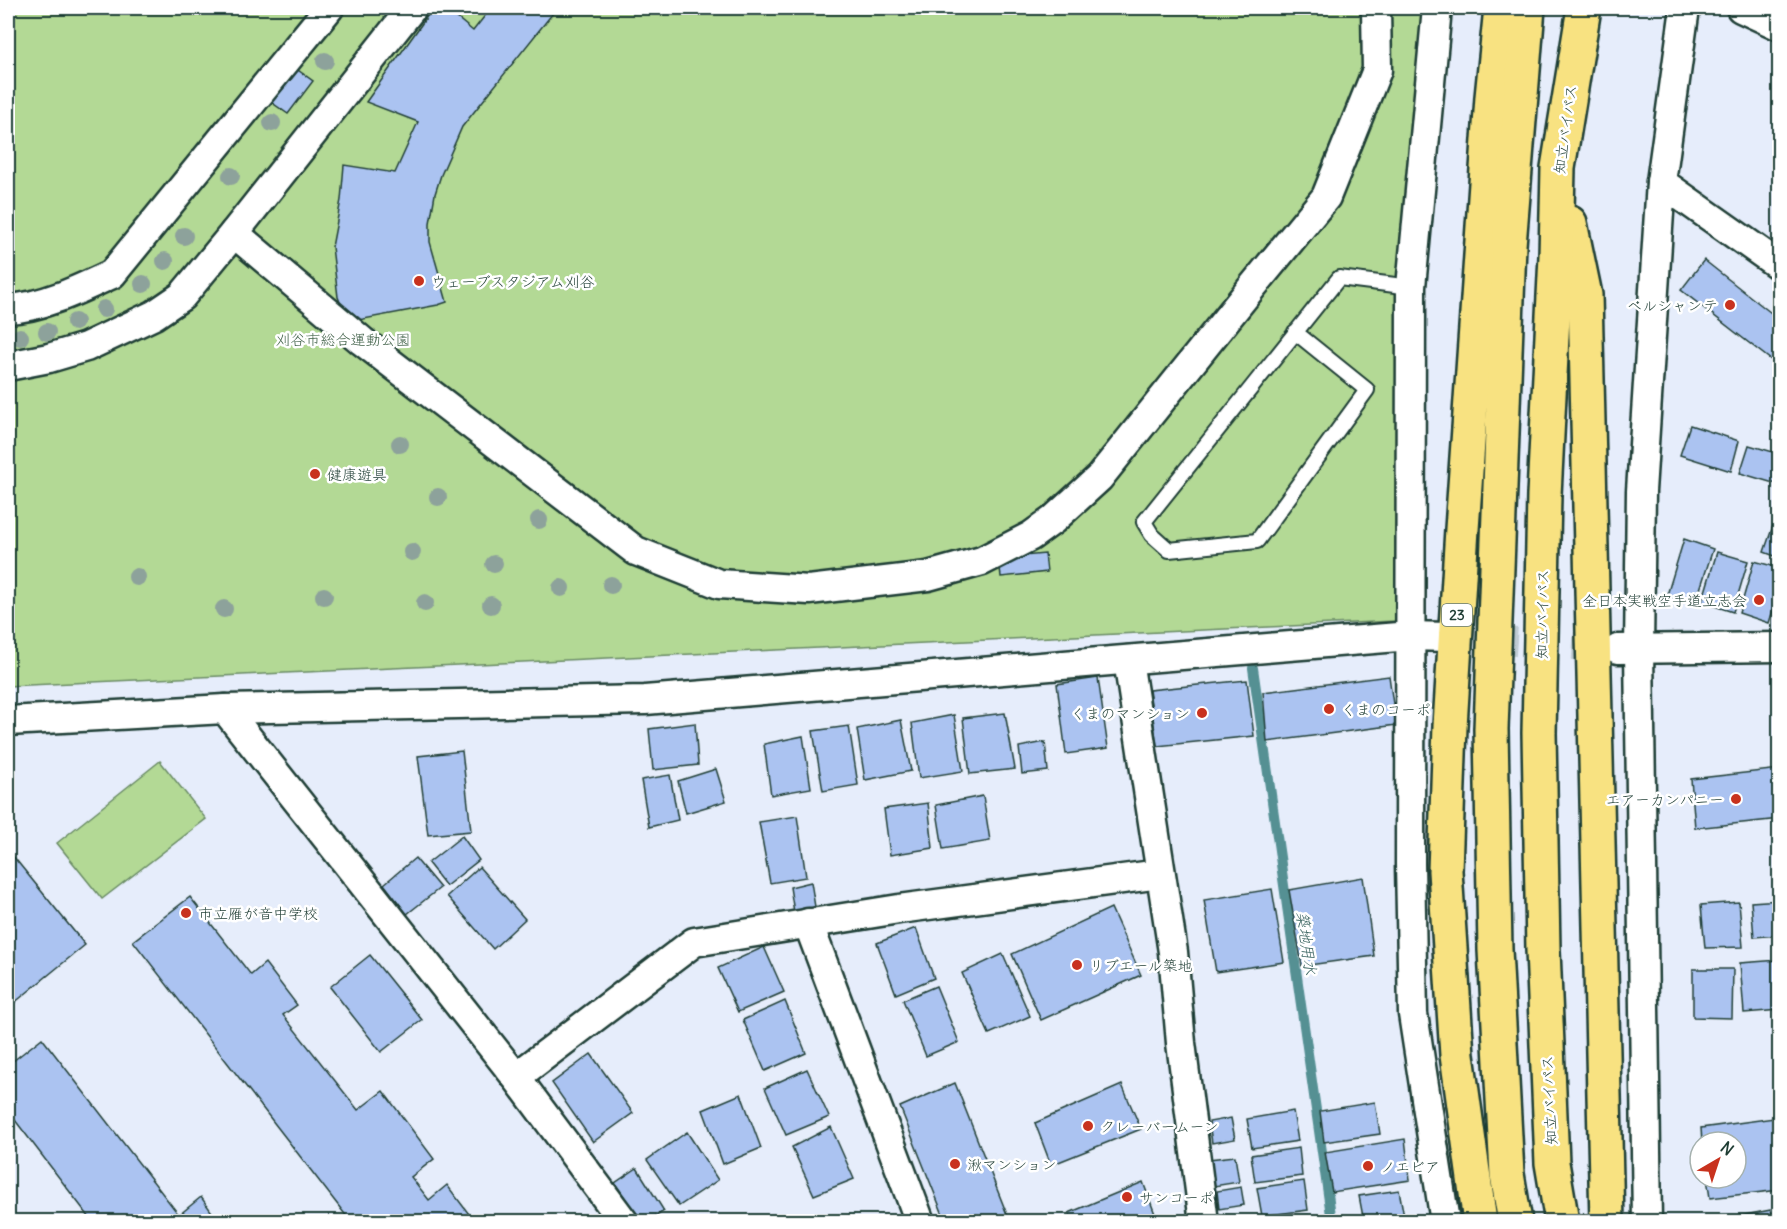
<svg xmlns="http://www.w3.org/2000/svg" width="1787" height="1229" viewBox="0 0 1787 1229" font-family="Delius,'Klee One',sans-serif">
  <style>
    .green { fill: #b3d995; stroke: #698b64; stroke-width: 1.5 }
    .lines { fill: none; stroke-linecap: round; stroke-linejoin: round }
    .stream { stroke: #549093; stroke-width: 10 }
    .building { fill: #abc3f1; stroke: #1f3d34; stroke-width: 1.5 }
    .street-tunnel { stroke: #becad3; stroke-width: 28; stroke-dasharray: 28 14; stroke-linecap: butt }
    .lane-casing { stroke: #1f3d34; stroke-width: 18 }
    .street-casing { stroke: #1f3d34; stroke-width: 33 }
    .highway-casing { stroke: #1f3d34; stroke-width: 38 }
    .lane { stroke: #fff; stroke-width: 14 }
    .street { stroke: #fff; stroke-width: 28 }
    .highway { stroke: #f8e281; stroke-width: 33 }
    .tree { fill: #8da29b }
    .poi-dot { fill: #c8321e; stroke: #fff; stroke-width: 2 }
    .labels { text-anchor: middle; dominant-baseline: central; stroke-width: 5; stroke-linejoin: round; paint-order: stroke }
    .shield { fill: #fff; stroke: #627771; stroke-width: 1.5 }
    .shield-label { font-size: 14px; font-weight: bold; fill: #1f3d34 }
    .street-label { font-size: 15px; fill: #1f3d34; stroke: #fff }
    .poi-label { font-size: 15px; fill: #1f3d34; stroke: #fff; text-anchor: start }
    .park-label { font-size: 15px; fill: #44644c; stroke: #fff }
    .water-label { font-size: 16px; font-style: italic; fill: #35605c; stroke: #fff }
  </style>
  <rect width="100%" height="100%" fill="#e6edfb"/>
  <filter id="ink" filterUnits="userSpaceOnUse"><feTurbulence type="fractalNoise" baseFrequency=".0167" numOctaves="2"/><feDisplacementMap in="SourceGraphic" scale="12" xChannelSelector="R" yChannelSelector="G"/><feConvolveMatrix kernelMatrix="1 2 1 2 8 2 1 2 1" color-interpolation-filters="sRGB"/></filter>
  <g filter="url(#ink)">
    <g class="green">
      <polygon points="8,8 1427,8 1401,309 1395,621 8,686"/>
      <polygon points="160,761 206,819 102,899 57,843"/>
    </g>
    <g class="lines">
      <polyline class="stream" points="1253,668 1332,1222"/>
    </g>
    <g class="building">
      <polygon points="433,8 445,8 473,31 491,8 557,8 462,127 441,175 435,194 430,223 430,242 447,302 438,305 348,322 338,297 332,247 341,200 344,165 395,173 418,122 366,102"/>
      <polygon points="295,68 313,81 288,114 271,102"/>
      <polygon points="1704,260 1780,320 1780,367 1681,290"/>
      <polygon points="1690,425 1739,441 1731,471 1680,455"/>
      <polygon points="1749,445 1780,454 1780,485 1740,473"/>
      <polygon points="1778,511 1780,512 1780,558 1764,552"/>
      <polygon points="1684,539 1713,549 1695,605 1667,595"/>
      <polygon points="1717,552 1748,561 1733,612 1702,602"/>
      <polygon points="1045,554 1047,572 1001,577 999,558"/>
      <polygon points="1754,561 1780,568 1780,588 1769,623 1739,613"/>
      <polygon points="1389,676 1396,725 1267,742 1263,692"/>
      <polygon points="1098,678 1108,748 1066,754 1057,684"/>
      <polygon points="1247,680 1254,736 1157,746 1149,690"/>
      <polygon points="1005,713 1015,769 970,774 963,718"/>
      <polygon points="954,715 963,771 919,778 912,723"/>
      <polygon points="901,720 911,771 865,780 857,729"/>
      <polygon points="695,723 698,765 653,770 649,729"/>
      <polygon points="849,726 858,785 823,791 813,731"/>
      <polygon points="803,736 811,788 771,795 764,744"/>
      <polygon points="1045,742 1048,771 1022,774 1019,747"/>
      <polygon points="462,751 471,831 428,835 418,756"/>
      <polygon points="716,769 726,801 686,813 678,781"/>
      <polygon points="1780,769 1780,819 1695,828 1691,779"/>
      <polygon points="670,775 678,820 649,827 641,780"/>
      <polygon points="983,796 990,841 943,849 936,805"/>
      <polygon points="928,803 933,848 890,855 884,809"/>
      <polygon points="797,816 806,877 770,883 759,822"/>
      <polygon points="462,836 479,860 446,886 428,863"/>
      <polygon points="8,850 85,945 8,1008"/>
      <polygon points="415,858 440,888 407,914 384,884"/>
      <polygon points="479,867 525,919 493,949 447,896"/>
      <polygon points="1363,877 1374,956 1302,966 1289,890"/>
      <polygon points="811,882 815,907 794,912 790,887"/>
      <polygon points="1272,889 1284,962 1216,972 1204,900"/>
      <polygon points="190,897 251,975 265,963 297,1005 283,1015 358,1110 383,1091 434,1159 411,1177 429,1200 447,1185 475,1222 351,1222 133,941"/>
      <polygon points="1780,900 1780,935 1754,937 1751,902"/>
      <polygon points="1739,902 1743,947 1705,948 1701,905"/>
      <polygon points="1111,908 1141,975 1041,1020 1012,954"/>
      <polygon points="916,928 934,978 896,994 877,943"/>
      <polygon points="764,947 784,992 738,1012 718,968"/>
      <polygon points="1003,954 1030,1016 989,1034 962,973"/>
      <polygon points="370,955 422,1020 381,1052 330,987"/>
      <polygon points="1779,960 1780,1010 1744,1013 1740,963"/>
      <polygon points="1693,969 1733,969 1732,1018 1693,1017"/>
      <polygon points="936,986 959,1042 926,1056 903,1000"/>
      <polygon points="785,1001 806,1053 765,1071 743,1020"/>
      <polygon points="42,1038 179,1215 201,1197 219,1222 93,1222 8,1111 8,1065"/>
      <polygon points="591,1054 633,1113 593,1142 552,1083"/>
      <polygon points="807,1069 829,1117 786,1135 765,1088"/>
      <polygon points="955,1083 1010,1222 946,1222 900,1107"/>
      <polygon points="1122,1085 1141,1129 1051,1165 1035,1123"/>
      <polygon points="741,1094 761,1148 723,1164 703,1110"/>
      <polygon points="1375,1102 1380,1134 1324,1142 1320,1111"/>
      <polygon points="1293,1111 1298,1141 1252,1148 1247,1119"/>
      <polygon points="1231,1118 1235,1139 1212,1143 1209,1122"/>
      <polygon points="1774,1118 1780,1160 1780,1190 1710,1198 1707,1178 1736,1178 1736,1142 1702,1142 1701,1128"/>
      <polygon points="831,1127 854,1179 814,1195 792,1147"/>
      <polygon points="687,1132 718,1180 679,1206 647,1160"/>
      <polygon points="1405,1139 1410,1180 1332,1192 1325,1152"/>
      <polygon points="1299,1148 1302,1176 1255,1182 1251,1155"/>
      <polygon points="1235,1156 1239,1182 1214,1186 1209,1159"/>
      <polygon points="637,1168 664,1211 647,1222 641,1222 615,1183"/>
      <polygon points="1304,1181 1308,1210 1262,1216 1257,1188"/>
      <polygon points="1143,1182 1158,1222 1073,1222 1069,1213"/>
      <polygon points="1241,1187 1244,1205 1219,1209 1217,1191"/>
      <polygon points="1399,1190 1405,1222 1364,1222 1359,1196"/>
      <polygon points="1771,1210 1773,1222 1735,1222 1734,1217"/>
      <polygon points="1308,1215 1309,1222 1270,1222"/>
    </g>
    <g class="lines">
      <polyline class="street-tunnel" points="1447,637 1615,649"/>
      <g class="lane-casing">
        <polyline id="lane" points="1295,332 1367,390 1257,541 1169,550 1152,535 1144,522 1156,507 1339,278 1411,287"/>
      </g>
      <g class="street-casing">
        <g id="street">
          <polyline points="1437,8 1411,287 1410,864 1413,1014 1445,1222"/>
          <polyline points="1741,8 1780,26"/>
          <polyline points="1661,182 1780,266"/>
          <polyline points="234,233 362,341 636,551 719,584 809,590 928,576 982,561 1031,536 1053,520 1099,478 1253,286 1326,197 1377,70 1376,8"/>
          <path d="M 8,309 C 43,307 80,289 112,274 L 329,8"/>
          <polyline points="8,366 49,358 86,347 154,315 182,296 234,233 412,8"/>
          <polyline points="1618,649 1780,647"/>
          <polyline points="1128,660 1173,952 1181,1043 1204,1222"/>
          <polyline points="225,709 516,1077 624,1222"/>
          <polyline points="8,721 225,709 645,700 1410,636 1447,637"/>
          <polyline points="808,923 920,1222"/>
          <polyline points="516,1077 694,942 899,909 1160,874"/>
          <polyline points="1647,1222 1639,650 1641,491 1661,182 1685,8"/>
        </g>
      </g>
      <g class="highway-casing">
        <g id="highway">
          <polyline points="1570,223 1585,295 1607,1222"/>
          <polyline points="1480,1222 1457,1055 1445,871 1450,726 1462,529 1492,97 1501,8"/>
          <polyline points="1515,1222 1507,1174 1495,950 1491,729 1509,245 1528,8"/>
          <polyline points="1562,1222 1552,1163 1543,950 1539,733 1544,495 1556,256 1558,168 1584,8"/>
        </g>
      </g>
      <use href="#lane" class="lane"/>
      <use href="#street" class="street"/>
      <use href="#highway" class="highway"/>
    </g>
    <g class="tree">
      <circle cx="325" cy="61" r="9"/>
      <circle cx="272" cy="123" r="9"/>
      <circle cx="231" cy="176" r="9"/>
      <circle cx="184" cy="236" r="9"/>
      <circle cx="165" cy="261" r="9"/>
      <circle cx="143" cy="284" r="9"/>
      <circle cx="104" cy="309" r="9"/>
      <circle cx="75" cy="322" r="9"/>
      <circle cx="47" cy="332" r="9"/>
      <circle cx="20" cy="337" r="9"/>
      <circle cx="400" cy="444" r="9"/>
      <circle cx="438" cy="497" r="9"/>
      <circle cx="539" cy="520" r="9"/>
      <circle cx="412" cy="552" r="9"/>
      <circle cx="494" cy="564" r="9"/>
      <circle cx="137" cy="577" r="9"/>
      <circle cx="611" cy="585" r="9"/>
      <circle cx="561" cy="588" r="9"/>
      <circle cx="324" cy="596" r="9"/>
      <circle cx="425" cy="603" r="9"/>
      <circle cx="491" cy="605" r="9"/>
      <circle cx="224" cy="609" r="9"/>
    </g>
  </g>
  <g class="poi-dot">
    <circle cx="419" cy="281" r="6"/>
    <circle cx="1730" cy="305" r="6"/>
    <circle cx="315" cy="474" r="6"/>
    <circle cx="1759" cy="600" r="6"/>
    <circle cx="1329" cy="709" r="6"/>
    <circle cx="1202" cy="713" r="6"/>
    <circle cx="1736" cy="799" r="6"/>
    <circle cx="186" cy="913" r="6"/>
    <circle cx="1077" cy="965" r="6"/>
    <circle cx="1088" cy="1126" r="6"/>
    <circle cx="955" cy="1164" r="6"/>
    <circle cx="1368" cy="1166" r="6"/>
    <circle cx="1127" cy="1197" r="6"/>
  </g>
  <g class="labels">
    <rect class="shield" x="1442" y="604" width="30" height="22" rx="4.5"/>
    <g class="shield-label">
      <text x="1457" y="615">23</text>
    </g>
    <g class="street-label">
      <text transform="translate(1565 129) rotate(-82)">知立バイパス</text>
      <text transform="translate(1542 614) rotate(-89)">知立バイパス</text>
      <text transform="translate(1549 1100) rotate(-93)">知立バイパス</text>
    </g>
    <g class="poi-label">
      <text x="431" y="281">ウェーブスタジアム刈谷</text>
      <text x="1718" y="305" text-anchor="end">ベルシャンテ</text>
      <text x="327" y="474">健康遊具</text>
      <text x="1747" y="600" text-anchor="end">全日本実戦空手道立志会</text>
      <text x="1341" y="709">くまのコーポ</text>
      <text x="1190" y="713" text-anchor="end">くまのマンション</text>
      <text x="1724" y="799" text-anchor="end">エアーカンパニー</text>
      <text x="198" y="913">市立雁が音中学校</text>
      <text x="1089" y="965">リブエール築地</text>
      <text x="1100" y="1126">クレーバームーン</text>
      <text x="967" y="1164">湫マンション</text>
      <text x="1380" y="1166">ノエビア</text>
      <text x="1139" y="1197">サンコーポ</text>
    </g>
    <g class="park-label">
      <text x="343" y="339">刈谷市総合運動公園</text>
    </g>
    <g class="water-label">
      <text transform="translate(1307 943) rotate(82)">築地用水</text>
    </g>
  </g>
  <rect width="1787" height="1229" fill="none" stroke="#fff" stroke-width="30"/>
  <rect x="15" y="15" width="1757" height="1199" fill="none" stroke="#1f3d34" stroke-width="2" filter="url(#ink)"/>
  <g transform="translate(1718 1160) rotate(39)"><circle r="28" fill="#ffffff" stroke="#a5b1ae" stroke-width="1.5"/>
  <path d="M0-4.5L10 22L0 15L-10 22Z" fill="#c8321e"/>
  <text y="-9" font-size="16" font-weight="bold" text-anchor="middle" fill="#1f3d34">N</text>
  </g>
</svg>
